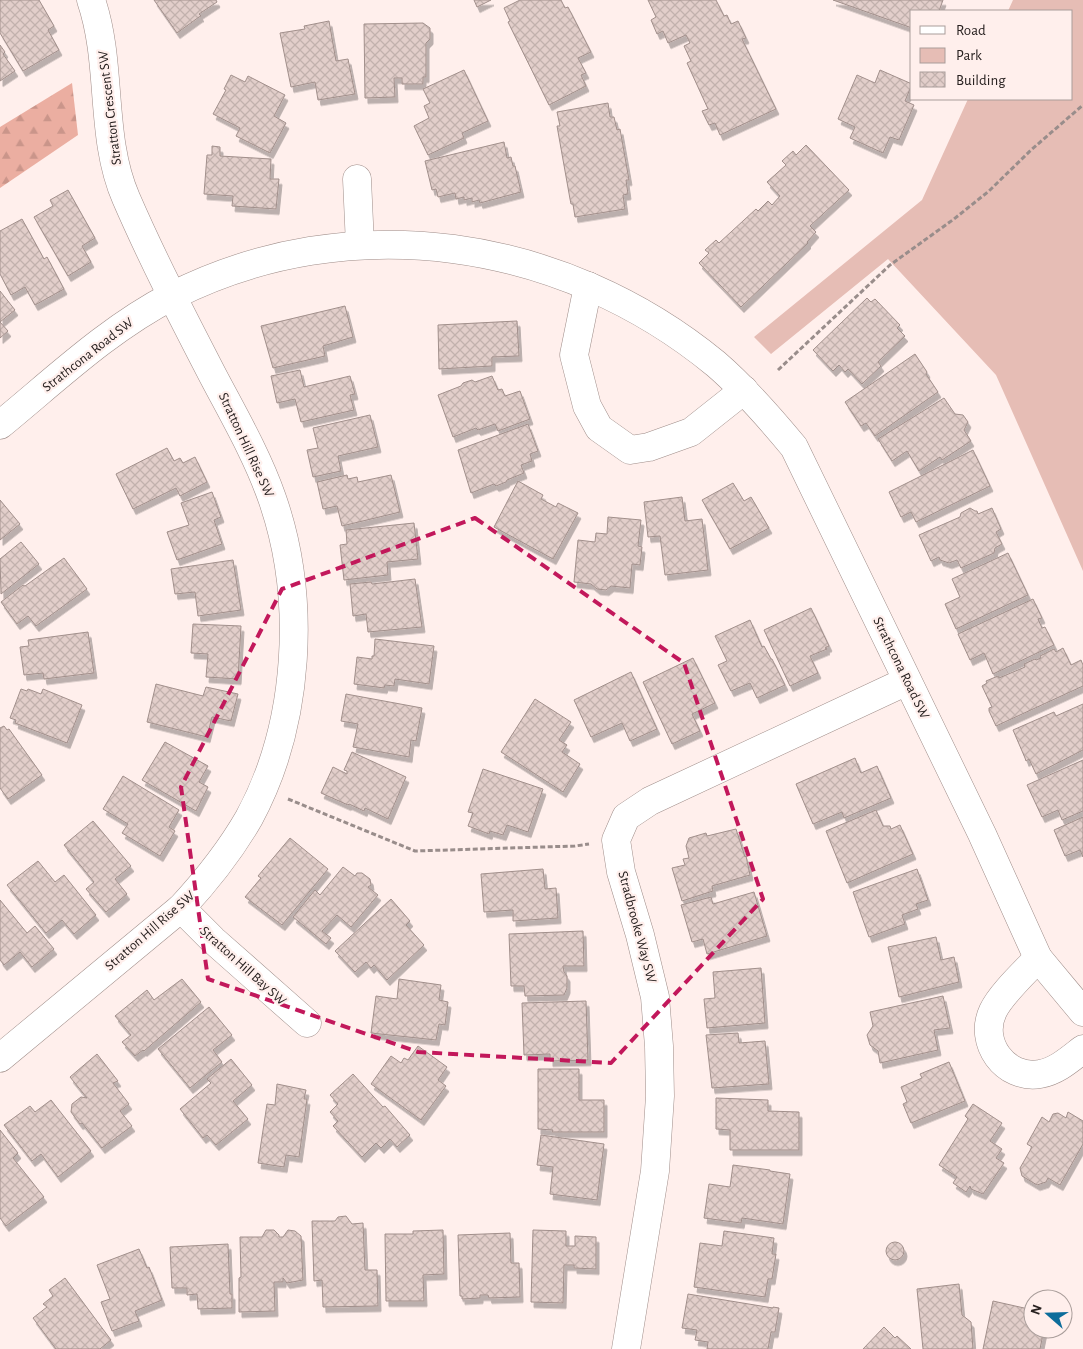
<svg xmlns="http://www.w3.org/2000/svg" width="1083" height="1349" viewBox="0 0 1083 1349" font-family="'Alegreya Sans',sans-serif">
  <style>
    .forest { fill: url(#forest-firs) }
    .green { fill: #e6bdb5 }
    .building { fill: url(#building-cross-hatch); stroke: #a18f8b; filter: url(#shadow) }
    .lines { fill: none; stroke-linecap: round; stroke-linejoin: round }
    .minor-casing { stroke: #9f8d89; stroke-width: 29 }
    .path { stroke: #998d8b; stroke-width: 3; stroke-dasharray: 5 2.5; stroke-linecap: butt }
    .minor { stroke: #fff; stroke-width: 28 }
    .marked { fill: none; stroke: #c2185b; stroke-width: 4; stroke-dasharray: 10 6; stroke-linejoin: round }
    .labels { text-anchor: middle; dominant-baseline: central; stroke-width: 4.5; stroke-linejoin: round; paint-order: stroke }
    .street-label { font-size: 14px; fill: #282120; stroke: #ffefec }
  </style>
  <defs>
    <pattern id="forest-firs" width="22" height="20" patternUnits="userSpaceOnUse" patternTransform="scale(1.25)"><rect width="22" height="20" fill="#ebaea1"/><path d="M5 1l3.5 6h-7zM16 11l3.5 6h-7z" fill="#ca958a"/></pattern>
    <pattern id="building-cross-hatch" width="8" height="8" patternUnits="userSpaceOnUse" patternTransform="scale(1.25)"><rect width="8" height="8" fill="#e2ceca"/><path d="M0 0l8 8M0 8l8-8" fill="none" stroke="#c2b1ad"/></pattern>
    <filter id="shadow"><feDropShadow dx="3" dy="5.5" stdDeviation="0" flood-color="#0004"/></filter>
  </defs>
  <rect width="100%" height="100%" fill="#ffefec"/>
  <polygon class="forest" points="72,83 78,135 0,188 0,127"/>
  <polygon class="green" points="1013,0 1083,0 1083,571 996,375 888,259 771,354 754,337 922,200 968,99 1072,99 1072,11 1008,11"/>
  <g class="building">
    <polygon points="0,0 39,0 54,26 48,30 59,50 23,71 0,33"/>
    <polygon points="154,0 216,0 217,2 199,14 201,16 199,17 177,33"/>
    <polygon points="474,0 491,0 477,7"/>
    <polygon points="520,0 561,0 565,8 568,7 591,52 578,58 586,73 581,75 586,86 549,105 508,22 510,21 504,8"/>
    <polygon points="648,0 716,0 724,16 727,15 731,24 738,21 746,38 742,39 776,109 720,135 715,123 709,125 702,111 708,109 687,63 691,61 684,46 690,43 686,35 668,43 663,31 657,34 651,20 656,17"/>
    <polygon points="833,0 943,0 939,11 912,11 912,28"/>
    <polygon points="329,21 336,61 348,59 355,94 318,100 315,82 291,87 280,33 305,29 304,26"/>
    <polygon points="423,23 430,28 430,39 426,43 426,77 423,77 423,84 402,84 402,78 394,78 395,97 365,98 364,24"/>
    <polygon points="0,45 5,52 3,54 15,71 0,81"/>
    <polygon points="464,70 488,121 462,133 464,138 428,155 414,126 429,118 424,106 430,103 423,89"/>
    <polygon points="880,70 912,84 905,101 914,105 899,140 890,137 883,153 850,138 855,127 838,119 857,75 875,83"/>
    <polygon points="231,75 245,82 248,76 285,95 274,116 286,123 270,153 236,136 240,128 213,114 226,90 224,89"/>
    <polygon points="608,103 610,117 614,117 617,130 620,129 629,180 626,180 628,194 623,195 625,209 575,217 573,204 571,204 570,199 557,126 560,126 557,112"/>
    <polygon points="504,142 507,158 511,157 513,166 515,166 521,192 480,203 479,200 472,202 472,198 464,200 464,197 456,199 455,193 438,197 436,189 432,190 425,161"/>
    <polygon points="806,145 849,190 810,226 816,232 807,242 808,243 741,307 699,263 709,253 705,250 716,240 719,243 756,209 758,211 768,201 772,205 780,196 767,182 786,165 782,161 793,151 796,155"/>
    <polygon points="212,146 220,147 220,156 271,159 270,179 279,179 276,209 232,206 233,196 204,194 207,155 212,155"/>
    <polygon points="68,190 95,238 82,246 91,262 68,276 34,217 53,206 50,200"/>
    <polygon points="22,219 44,259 47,257 64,289 35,305 25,287 11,295 0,274 0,231"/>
    <polygon points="0,291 15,310 0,322 8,331 0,338"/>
    <polygon points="867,298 871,302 875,299 900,325 897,328 905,336 878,362 881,366 862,384 848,369 845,372 839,365 833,371 813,350"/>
    <polygon points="345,306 353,337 323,346 325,356 273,368 261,326"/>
    <polygon points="517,321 519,356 492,357 492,366 439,369 438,325"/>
    <polygon points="915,354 927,372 926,374 938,392 875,436 866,423 861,426 845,402"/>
    <polygon points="300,370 304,387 350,376 355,394 350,395 354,410 301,422 295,399 277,403 271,376"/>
    <polygon points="492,376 498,390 502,389 505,396 520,391 530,419 498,431 495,424 478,430 476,428 453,437 438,395 461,386 463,383 472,380 475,382"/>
    <polygon points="944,398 955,414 963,415 968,422 964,430 971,441 942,460 940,457 919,471 907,451 892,461 878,439"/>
    <polygon points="370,415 378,447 338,456 341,471 313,477 307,450 318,448 313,428"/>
    <polygon points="528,424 538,451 530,454 532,461 521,465 524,473 507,480 506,482 496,486 494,484 471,493 458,450"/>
    <polygon points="167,448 174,461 180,458 183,463 195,457 207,482 180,496 176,488 133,509 116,474"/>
    <polygon points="973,450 990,486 916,522 911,512 901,517 889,492"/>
    <polygon points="347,475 348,479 357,477 358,482 391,475 400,512 342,526 337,506 323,509 317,482"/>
    <polygon points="518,481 543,495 541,499 556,507 558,503 578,513 553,559 494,527"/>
    <polygon points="733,483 744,501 751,497 769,528 730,549 702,500"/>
    <polygon points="212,492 221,517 214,520 222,544 177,560 167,532 189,525 181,503"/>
    <polygon points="682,497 685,521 702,519 708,570 665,575 660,536 648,537 644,502"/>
    <polygon points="0,500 20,524 0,540"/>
    <polygon points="970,508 975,511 977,511 978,514 992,508 1001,529 996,532 1002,544 995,548 994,553 961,568 957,560 949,563 940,560 939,557 931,561 919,535 960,517 961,513"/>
    <polygon points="608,517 641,520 638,546 642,547 640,565 632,564 630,588 611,586 606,590 597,589 591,584 574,582 578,540 595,542 596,533 607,534"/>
    <polygon points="414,523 418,559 387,562 388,575 344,580 340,545 347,544 346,530"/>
    <polygon points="21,542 39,564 1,594 0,559"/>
    <polygon points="1008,553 1028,595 956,629 945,604 960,597 952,579"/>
    <polygon points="64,558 87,589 36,626 28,616 17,624 1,602 23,585 25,586"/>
    <polygon points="233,560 241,610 198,616 195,592 175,594 171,569"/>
    <polygon points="415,579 422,627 368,632 366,614 353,616 350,584 371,582 372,584"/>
    <polygon points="1033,599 1042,618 1038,619 1042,628 1045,627 1054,645 993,674 984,653 970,660 958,634"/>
    <polygon points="811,608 829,646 825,648 827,649 810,656 818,673 790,686 764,630"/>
    <polygon points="750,620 762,647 764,646 771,659 772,659 785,685 757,698 750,683 731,691 718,665 727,661 715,636"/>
    <polygon points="193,624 241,626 238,679 206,677 208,654 191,653"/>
    <polygon points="88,632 94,673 44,679 43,673 24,675 20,647 29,646 28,640"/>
    <polygon points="375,639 434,646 429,684 395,679 394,686 385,685 384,688 354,684 357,657 372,659 372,656 374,656"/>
    <polygon points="1063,648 1071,665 1081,660 1083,665 1083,686 996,726 989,711 989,708 992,707 982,686 987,683 986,681 998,676 999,678 1025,667 1024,664 1035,659 1036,660 1041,658 1040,656 1054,649 1056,652"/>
    <polygon points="693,658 715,703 692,714 700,731 672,744 643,682"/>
    <polygon points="631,672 657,729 630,741 622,723 591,737 574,700"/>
    <polygon points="156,684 203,696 206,687 238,694 231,721 212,717 207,737 147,722"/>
    <polygon points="21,689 27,691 28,689 41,694 43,689 82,705 67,743 15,723 16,720 10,718"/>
    <polygon points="346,694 422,708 416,741 411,740 409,757 353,747 358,724 341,721"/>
    <polygon points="535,699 571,722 559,740 567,745 562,752 580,764 563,792 501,752"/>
    <polygon points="1083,704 1083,750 1036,774 1029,759 1026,761 1025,758 1013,730 1054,712 1056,716"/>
    <polygon points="4,726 7,730 9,729 42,775 8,799 0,788 0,728"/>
    <polygon points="165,742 208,766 199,782 208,787 196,811 142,780"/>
    <polygon points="352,752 406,777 388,819 365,808 364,811 349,804 348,805 321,793 333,767 347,774 347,771 344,770"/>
    <polygon points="855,758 861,773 877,766 891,798 844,818 842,812 813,824 796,784"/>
    <polygon points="1083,760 1083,811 1062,820 1058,810 1042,817 1027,785"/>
    <polygon points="483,769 543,789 528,832 507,825 503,835 490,831 489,834 468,826 473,813 468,812"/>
    <polygon points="123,776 179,810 169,827 175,831 160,856 122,833 128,824 103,809"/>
    <polygon points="876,810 883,826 890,826 891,829 900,825 913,854 847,883 826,831"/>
    <polygon points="1083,817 1083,857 1080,850 1065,856 1054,830"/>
    <polygon points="93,821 131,866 115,879 127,894 106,912 86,889 94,882 64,845"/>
    <polygon points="736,829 745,857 746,856 750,875 712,886 713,891 682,901 672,868 685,865 683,859 689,858 686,846 689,838 706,833 707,836"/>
    <polygon points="290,838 328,869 282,925 245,897 261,878 258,876"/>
    <polygon points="38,861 55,882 64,875 96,915 74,934 62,920 46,933 7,885"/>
    <polygon points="343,867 355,876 357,873 362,873 370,879 371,885 368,887 378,895 351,927 337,915 322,931 331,938 326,944 293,917 315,890 320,895"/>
    <polygon points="543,869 545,889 556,888 558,918 513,921 513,910 484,912 481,874"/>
    <polygon points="917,869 928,900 916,904 918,909 902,915 905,924 869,937 853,892"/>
    <polygon points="754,892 767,936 707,954 703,939 692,942 681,905 711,897 713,904"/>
    <polygon points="391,899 410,921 406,925 424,945 387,980 374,965 371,968 366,962 355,972 335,951"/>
    <polygon points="0,900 27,933 35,926 54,949 32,967 20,952 4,965 0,960"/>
    <polygon points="583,931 584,966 563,966 564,972 567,976 567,988 564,995 525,996 524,986 511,986 509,934"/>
    <polygon points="936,937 941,960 954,957 959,982 899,997 888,947"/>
    <polygon points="761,968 765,1023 707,1028 704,999 715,998 713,972"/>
    <polygon points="182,979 201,1002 144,1051 143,1050 135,1056 122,1042 131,1035 115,1016 147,990 154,1000"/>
    <polygon points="399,979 441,985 439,1000 448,1002 445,1025 439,1024 436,1040 371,1033 376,996 397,999"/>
    <polygon points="943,996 950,1028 934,1030 938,1050 880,1063 878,1051 870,1045 867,1035 873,1026 870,1012"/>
    <polygon points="586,1001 588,1060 550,1061 550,1054 524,1055 522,1003"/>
    <polygon points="209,1007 232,1035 213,1050 222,1062 190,1088 158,1049"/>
    <polygon points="738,1033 739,1043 765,1041 769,1084 712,1088 706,1035"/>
    <polygon points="418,1046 447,1067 438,1080 446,1086 421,1120 371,1084 391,1056 401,1063 404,1058 408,1060"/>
    <polygon points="97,1054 118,1081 113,1083 129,1104 120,1111 132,1126 102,1148 82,1123 80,1124 71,1112 72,1104 81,1097 87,1098 70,1077"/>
    <polygon points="231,1059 252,1085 233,1101 248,1119 216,1145 207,1135 203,1138 180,1109 211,1083 207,1079"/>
    <polygon points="949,1062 965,1101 911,1123 903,1104 907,1102 901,1087 922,1078 920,1074"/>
    <polygon points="538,1069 579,1069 579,1100 604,1100 604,1132 552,1132 553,1130 538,1129"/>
    <polygon points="353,1074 383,1107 385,1106 410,1135 397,1147 390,1139 381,1148 376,1143 362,1157 333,1126 338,1121 330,1112 338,1104 330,1095"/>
    <polygon points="277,1084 306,1090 304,1099 307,1099 299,1157 286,1155 284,1167 258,1163 267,1104 275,1105"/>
    <polygon points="716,1098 768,1100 768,1111 799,1112 799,1150 730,1150 730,1130 716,1129"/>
    <polygon points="51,1100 91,1151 58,1177 41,1154 32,1161 4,1125 30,1106 35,1112"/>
    <polygon points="973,1104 1002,1123 990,1141 1002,1149 996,1158 1004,1163 983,1194 971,1189 970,1186 966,1192 953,1183 957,1177 939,1165 968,1119 965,1116"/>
    <polygon points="1068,1112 1083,1121 1083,1144 1060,1185 1048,1178 1046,1182 1037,1185 1022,1176 1020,1168 1032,1147 1027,1144 1042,1117 1049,1122 1053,1114 1058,1113 1066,1118"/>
    <polygon points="0,1130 18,1153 13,1158 44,1197 6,1226 0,1218"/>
    <polygon points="541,1135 604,1144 597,1200 550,1194 553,1167 537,1165"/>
    <polygon points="733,1165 770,1170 770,1171 790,1174 783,1224 742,1218 741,1223 704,1218 709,1184 730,1187"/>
    <polygon points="346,1216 352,1224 363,1223 365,1270 377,1270 378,1306 323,1307 322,1280 314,1281 312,1221 335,1221 338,1217"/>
    <polygon points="266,1230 274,1230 279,1235 279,1237 283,1237 288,1230 295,1231 301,1236 303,1280 287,1283 283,1278 283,1282 274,1282 275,1311 239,1312 239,1278 241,1277 240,1237 262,1237"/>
    <polygon points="443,1230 444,1274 423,1275 424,1301 386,1301 385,1234 413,1234 413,1231"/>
    <polygon points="533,1230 566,1231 566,1246 575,1246 575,1236 596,1237 596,1269 574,1268 574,1265 564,1265 563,1303 531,1302"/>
    <polygon points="724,1231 774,1238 772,1254 776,1254 772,1279 768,1279 765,1297 694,1287 700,1243 722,1246"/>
    <polygon points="510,1233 511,1263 519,1263 520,1297 489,1298 488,1295 480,1295 480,1298 462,1299 462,1296 460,1296 458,1235"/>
    <circle cx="895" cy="1251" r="9"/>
    <polygon points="228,1244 230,1294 232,1294 232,1308 198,1309 197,1294 187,1295 187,1288 172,1288 170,1247"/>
    <polygon points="139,1249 147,1268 149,1267 162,1300 135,1311 139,1321 112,1331 101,1302 110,1299 97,1265"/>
    <polygon points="65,1278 111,1340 100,1349 56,1349 33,1318 47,1307 43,1304 53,1296 49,1290"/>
    <polygon points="959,1284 962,1315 971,1322 973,1349 923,1349 917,1289"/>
    <polygon points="688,1294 773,1308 773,1307 779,1308 775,1332 771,1332 768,1349 707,1349 708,1342 695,1340 697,1330 682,1328"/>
    <polygon points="993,1301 1033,1310 1033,1329 1044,1329 1040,1349 983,1349"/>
    <polygon points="884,1327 895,1338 897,1336 911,1349 863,1349"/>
  </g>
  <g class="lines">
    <g class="minor-casing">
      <g id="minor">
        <polyline points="357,179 360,245"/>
        <polyline points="588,286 574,355 587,406 599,428 630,450 649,447 691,432 744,390"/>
        <path d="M 0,425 C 55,380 108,329 172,296 C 350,206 563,238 716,364 C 745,389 770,418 794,447 L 982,834 L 1038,958 L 1083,1012"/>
        <polyline points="181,908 213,940 307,1023"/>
        <path d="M 1038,958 C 1025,972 1001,994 993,1011 C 978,1042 1005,1080 1040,1074 C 1057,1071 1070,1059 1083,1049"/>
        <path d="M 0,1058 L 181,908 C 207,880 230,851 249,818 C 300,724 307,598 272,498 C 257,455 233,414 212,374 C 182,316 152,258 126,198 C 99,136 113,64 91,0"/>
        <polyline points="626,1349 655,1171 660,1096 659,1046 655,997 640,935 621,872 616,840 626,817 650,801 907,681"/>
      </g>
    </g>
    <g class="path">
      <polyline points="778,370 890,265 954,219 989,191 1031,150 1083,105"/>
      <polyline points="288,799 415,851 575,846 589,844"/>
    </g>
    <use href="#minor" class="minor"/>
  </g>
  <path class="marked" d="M 475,518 L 684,663 L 763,899 L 611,1063 L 418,1052 L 208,979 L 181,787 L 282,589 Z"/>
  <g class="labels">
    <g class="street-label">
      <text transform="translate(110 108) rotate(-97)">Stratton Crescent SW</text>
      <text transform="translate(88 355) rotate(-38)">Strathcona Road SW</text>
      <text transform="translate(246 445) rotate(65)">Stratton Hill Rise SW</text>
      <text transform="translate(901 668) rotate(64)">Strathcona Road SW</text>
      <text transform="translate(637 927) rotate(75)">Stradbrooke Way SW</text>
      <text transform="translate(150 931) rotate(-41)">Stratton Hill Rise SW</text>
      <text transform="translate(243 966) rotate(42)">Stratton Hill Bay SW</text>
    </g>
  </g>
  <rect x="910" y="10" width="162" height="90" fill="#ffefec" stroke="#a99d9a"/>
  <rect x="920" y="26" width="25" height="8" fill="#ffffff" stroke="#a99d9a"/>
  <text x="956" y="35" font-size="15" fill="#282120">Road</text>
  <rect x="920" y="48" width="25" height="15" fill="#e6bdb5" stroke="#a99d9a"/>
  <text x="956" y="60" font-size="15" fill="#282120">Park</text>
  <rect x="920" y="72" width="25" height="15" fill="url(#building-cross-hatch)" stroke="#a99d9a"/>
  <text x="956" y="85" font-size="15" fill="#282120">Building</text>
  <g transform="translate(1048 1314) rotate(290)"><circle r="24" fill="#ffefec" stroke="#a99d9a"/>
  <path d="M0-4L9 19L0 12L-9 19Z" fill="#0d6d9b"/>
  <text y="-8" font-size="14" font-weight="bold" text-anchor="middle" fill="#282120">N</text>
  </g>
</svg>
